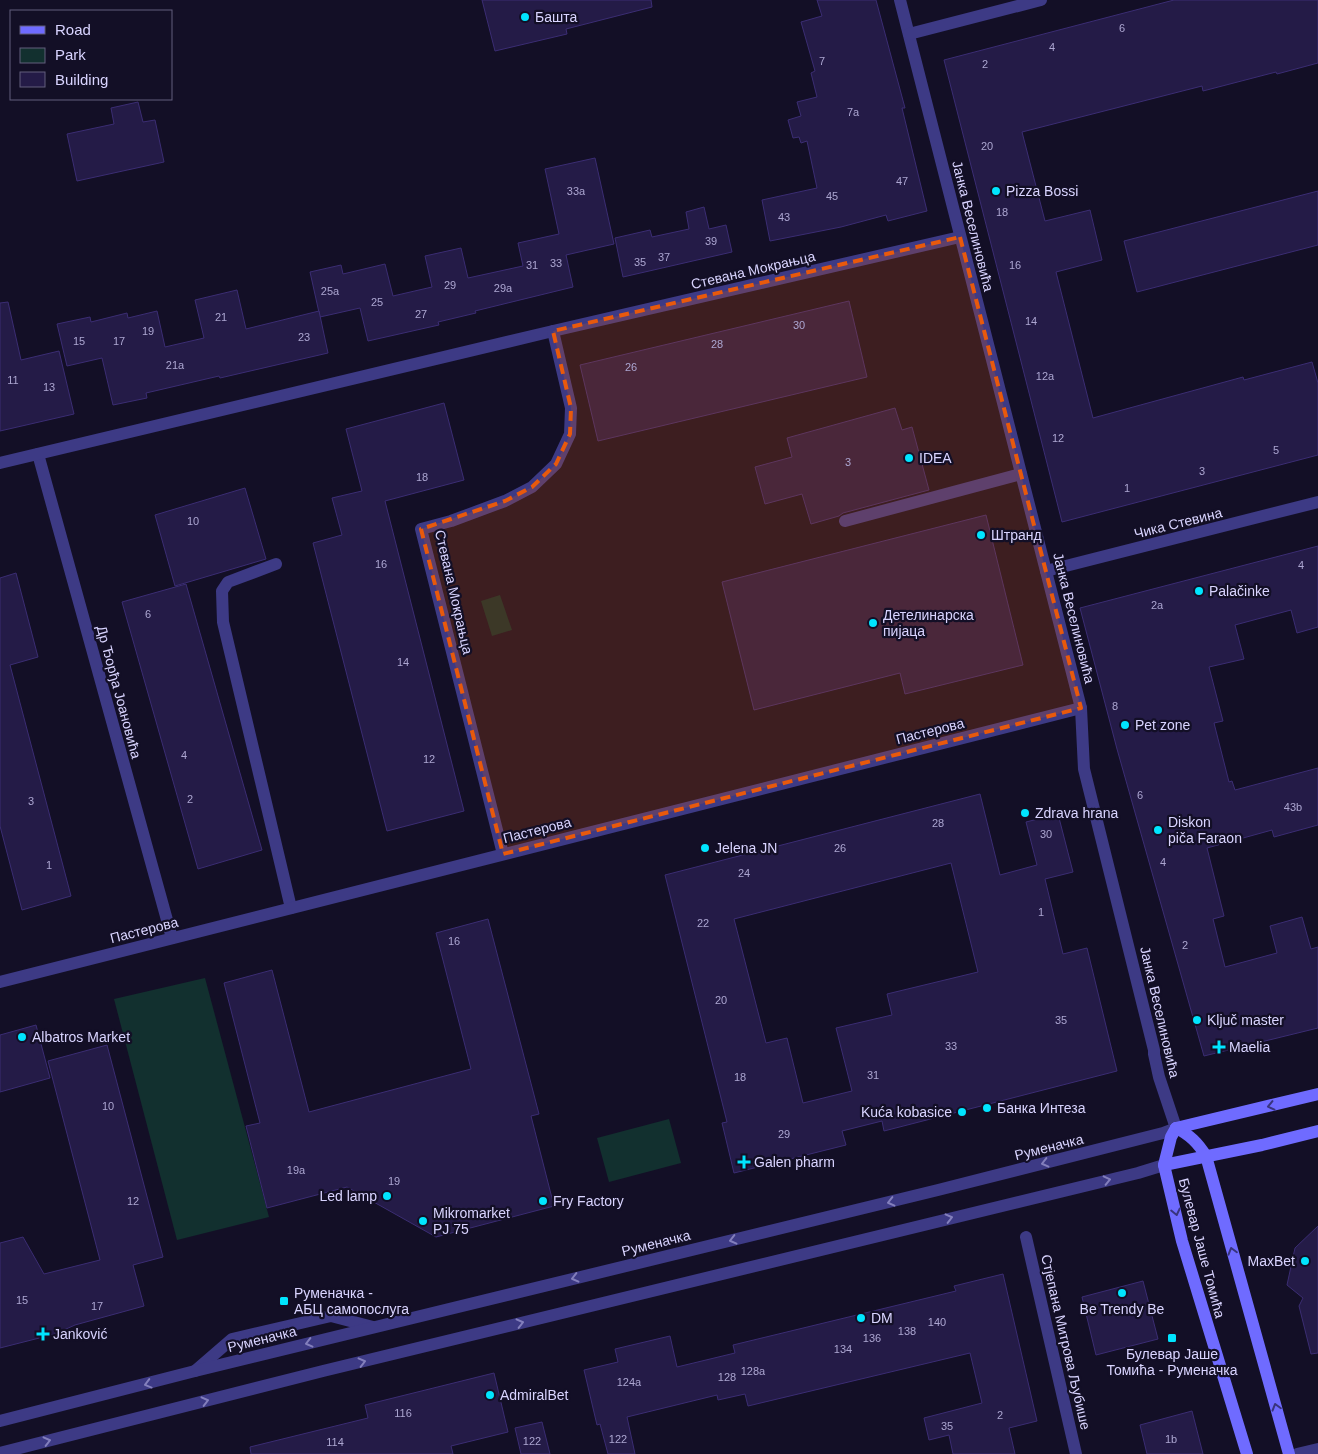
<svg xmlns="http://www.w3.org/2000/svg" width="1318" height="1454" viewBox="0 0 1318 1454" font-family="Helvetica,sans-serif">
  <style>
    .green { fill: #12302f }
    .building { fill: #241b47; stroke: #3b2d73; fill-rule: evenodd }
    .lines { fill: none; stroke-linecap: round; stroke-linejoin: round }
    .service { stroke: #3d3a85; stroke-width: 12 }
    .minor { stroke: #3d3a85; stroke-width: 12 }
    .tertiary { stroke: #3d3a85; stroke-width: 12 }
    .secondary { stroke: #6f6bff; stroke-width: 12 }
    .oneway { stroke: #38347d }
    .oneway2 { stroke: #837fbc }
    .marked { fill: #e8590c; fill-opacity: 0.2; stroke: #e8590c; stroke-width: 4; stroke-dasharray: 10 6; stroke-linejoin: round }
    .poi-dot { fill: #00e5ff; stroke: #130f26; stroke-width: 2 }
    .labels { text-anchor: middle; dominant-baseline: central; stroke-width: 4.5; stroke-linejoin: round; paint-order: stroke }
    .number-label { font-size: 11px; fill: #aca6d1 }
    .poi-label { font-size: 14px; fill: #d9d4ff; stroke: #130f26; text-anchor: start }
    .street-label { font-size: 14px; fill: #d9d4ff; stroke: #130f26 }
  </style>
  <rect width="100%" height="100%" fill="#130f26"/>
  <g class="green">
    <polygon points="500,595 512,630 492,636 481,601"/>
    <polygon points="205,978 269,1217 177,1240 114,999"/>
    <polygon points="669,1119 681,1163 609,1182 597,1138"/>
  </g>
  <g class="building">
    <polygon points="482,0 651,0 652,7 566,29 567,34 495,51"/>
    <polygon points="817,0 876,0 905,108 902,108 927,211 888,221 886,215 841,227 770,241 762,200 817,188 807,141 801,143 799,137 793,138 788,120 801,116 797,102 817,97 811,73 815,71 801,22 822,16"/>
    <polygon points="1174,0 1318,0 1318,63 1277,74 1276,72 1203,91 1202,86 1022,132 1045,221 1090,210 1102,260 1056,272 1093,418 1243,377 1244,380 1312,362 1318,383 1318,455 1062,522 944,60"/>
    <polygon points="138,102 143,122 155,120 164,162 77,181 67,134 114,124 111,108"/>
    <polygon points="595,158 614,244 566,255 573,287 475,311 476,313 438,322 439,325 368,341 360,308 320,317 310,272 341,265 343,274 385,264 393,296 432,287 425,256 461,248 468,278 523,266 518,243 559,234 545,169"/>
    <polygon points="1318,191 1318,245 1137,292 1124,241"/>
    <polygon points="704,207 709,229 726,225 732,252 623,277 615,238 650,230 652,237 689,229 686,212"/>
    <polygon points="237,290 246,329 319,311 328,353 220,378 219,376 146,393 147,398 113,405 102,358 67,366 57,324 90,317 91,322 127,313 128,318 157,311 165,347 204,338 195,300"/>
    <polygon points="849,301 867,377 598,441 580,365"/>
    <polygon points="8,302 21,360 59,351 74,414 0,431 0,303"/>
    <polygon points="444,403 464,480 385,501 464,811 387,831 313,543 342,535 332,498 362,491 346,429"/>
    <polygon points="895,408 902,430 912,427 929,490 843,513 839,516 811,524 802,494 765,504 755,467 792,457 787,438"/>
    <polygon points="245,488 266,559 175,586 155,515"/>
    <polygon points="986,515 1023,665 905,694 900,673 754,710 722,582"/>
    <polygon points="1318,546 1318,627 1297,633 1291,610 1235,625 1244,659 1209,667 1223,721 1214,723 1229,782 1232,781 1235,790 1318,768 1318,825 1274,837 1272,830 1207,848 1224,916 1213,919 1225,967 1277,953 1270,926 1302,917 1311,949 1318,947 1318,1028 1204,1056 1117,749 1080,608"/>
    <polygon points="16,573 38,657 10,665 71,896 22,910 0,826 0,578"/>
    <polygon points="186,584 262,850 198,869 122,602"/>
    <path d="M 980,794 L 1000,875 L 1037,865 L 1026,822 L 1058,814 L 1073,872 L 1045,879 L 1063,954 L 1087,948 L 1117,1071 L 884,1131 L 882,1121 L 842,1131 L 846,1145 L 734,1173 L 722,1123 L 727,1122 L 665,875 ZM 951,863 L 978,972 L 887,994 L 892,1015 L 836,1028 L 852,1091 L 803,1103 L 787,1038 L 766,1043 L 734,919 Z"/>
    <polygon points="488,919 539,1114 531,1116 554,1206 436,1237 347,1187 267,1208 246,1126 260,1123 224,983 272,970 309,1112 471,1069 436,933"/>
    <polygon points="36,1025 50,1078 0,1092 0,1035"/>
    <polygon points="107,1045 163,1257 133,1265 144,1306 75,1325 55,1334 0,1348 0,1243 23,1237 44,1274 100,1260 48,1061"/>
    <polygon points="1318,1226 1318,1353 1311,1354 1299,1306 1303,1298 1287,1285 1295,1248"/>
    <polygon points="1003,1274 1037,1421 1009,1428 1015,1454 953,1454 949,1435 929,1440 924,1418 982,1403 970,1353 748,1406 745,1394 718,1400 717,1395 627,1417 635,1454 608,1454 600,1424 597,1425 584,1370 618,1362 615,1349 670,1336 677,1367 735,1353 733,1345 956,1291 954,1286"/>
    <polygon points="1143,1281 1158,1339 1096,1355 1082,1297"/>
    <polygon points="494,1373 508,1432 451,1446 453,1454 251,1454 250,1447 368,1418 365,1405"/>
    <polygon points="1192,1411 1203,1454 1147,1454 1140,1425"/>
    <polygon points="542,1422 550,1454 521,1454 515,1428"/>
  </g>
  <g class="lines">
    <g class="service">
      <polyline points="845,521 1021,474"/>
      <polyline points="276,564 228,582 222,591 223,622 291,908"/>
      <polyline points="195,1371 232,1339 331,1316 373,1327"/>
    </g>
    <g class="minor">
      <polyline points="900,0 1081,708 1084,769 1154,1050 1154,1054 1159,1077 1176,1128"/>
      <polyline points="909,34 1041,0"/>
      <polyline points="38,454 172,938"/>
      <polyline points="0,463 553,331 960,237"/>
      <polyline points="1046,571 1318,502"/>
      <polyline points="503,854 421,529 451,521 505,501 532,487 556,464 570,434 571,408 553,331"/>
      <polyline points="0,982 1081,708"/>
      <polyline points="1026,1237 1076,1454"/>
      <polyline points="1297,1454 1318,1449"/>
    </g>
    <g class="tertiary">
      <polyline points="0,1421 195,1371 938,1190 1163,1133 1176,1128"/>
      <polyline points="0,1453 323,1371 1138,1173 1164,1165"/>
    </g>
    <g class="secondary">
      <path d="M 1176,1128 C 1190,1135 1198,1143 1206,1156 L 1289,1454"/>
      <polyline points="1176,1128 1171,1137 1164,1165 1182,1241 1247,1454"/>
      <polyline points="1176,1128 1318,1094"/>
      <polyline points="1164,1165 1262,1145 1318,1131"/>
    </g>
  </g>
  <defs><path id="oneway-chevron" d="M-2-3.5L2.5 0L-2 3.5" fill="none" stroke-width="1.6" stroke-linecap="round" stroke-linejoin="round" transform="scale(1.25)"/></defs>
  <g class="oneway">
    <use href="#oneway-chevron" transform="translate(1271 1106) rotate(167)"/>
    <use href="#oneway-chevron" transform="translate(1176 1212) rotate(77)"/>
    <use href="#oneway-chevron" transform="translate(1232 1251) rotate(-106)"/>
    <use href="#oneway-chevron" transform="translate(1276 1407) rotate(-106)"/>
  </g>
  <g class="oneway2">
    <use href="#oneway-chevron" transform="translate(1045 1163) rotate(166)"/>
    <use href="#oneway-chevron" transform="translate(1107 1180) rotate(-13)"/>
    <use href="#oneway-chevron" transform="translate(891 1202) rotate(166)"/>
    <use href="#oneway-chevron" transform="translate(949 1218) rotate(-14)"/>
    <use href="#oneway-chevron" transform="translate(733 1240) rotate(166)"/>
    <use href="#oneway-chevron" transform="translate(575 1278) rotate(166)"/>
    <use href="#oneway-chevron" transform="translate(520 1323) rotate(-14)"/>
    <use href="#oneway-chevron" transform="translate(309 1343) rotate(166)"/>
    <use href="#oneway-chevron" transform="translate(362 1362) rotate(-14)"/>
    <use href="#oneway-chevron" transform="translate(148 1384) rotate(165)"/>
    <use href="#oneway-chevron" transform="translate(205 1401) rotate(-14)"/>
    <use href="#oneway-chevron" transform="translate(47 1441) rotate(-14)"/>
  </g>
  <path class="marked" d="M 960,237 L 1081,708 L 503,854 L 421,529 L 505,501 L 532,487 L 556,464 L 570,434 L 571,408 L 553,331 Z"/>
  <g class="poi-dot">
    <circle cx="525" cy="17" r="5"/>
    <circle cx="996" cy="191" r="5"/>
    <circle cx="909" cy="458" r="5"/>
    <circle cx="981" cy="535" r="5"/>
    <circle cx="1199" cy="591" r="5"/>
    <circle cx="873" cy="623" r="5"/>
    <circle cx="1125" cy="725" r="5"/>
    <circle cx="1025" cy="813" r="5"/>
    <circle cx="1158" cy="830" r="5"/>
    <circle cx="705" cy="848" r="5"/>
    <circle cx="1197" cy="1020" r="5"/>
    <circle cx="22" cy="1037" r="5"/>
    <path d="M1216.5 1039.5h5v5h5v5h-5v5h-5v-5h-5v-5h5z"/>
    <circle cx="987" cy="1108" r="5"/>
    <circle cx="962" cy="1112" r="5"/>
    <path d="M741.5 1154.5h5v5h5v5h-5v5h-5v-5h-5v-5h5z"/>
    <circle cx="387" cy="1196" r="5"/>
    <circle cx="543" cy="1201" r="5"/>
    <circle cx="423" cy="1221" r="5"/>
    <circle cx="1305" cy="1261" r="5"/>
    <circle cx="1122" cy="1293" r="5"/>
    <rect x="279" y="1296" width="10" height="10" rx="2.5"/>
    <circle cx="861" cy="1318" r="5"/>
    <path d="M40.5 1326.5h5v5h5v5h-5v5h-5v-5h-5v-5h5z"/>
    <rect x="1167" y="1333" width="10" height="10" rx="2.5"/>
    <circle cx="490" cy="1395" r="5"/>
  </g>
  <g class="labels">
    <g class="number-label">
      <text x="1122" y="28">6</text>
      <text x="1052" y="47">4</text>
      <text x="822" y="61">7</text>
      <text x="985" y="64">2</text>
      <text x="853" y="112">7a</text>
      <text x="987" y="146">20</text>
      <text x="902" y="181">47</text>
      <text x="576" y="191">33a</text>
      <text x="832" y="196">45</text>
      <text x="1002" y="212">18</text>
      <text x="784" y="217">43</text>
      <text x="711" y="241">39</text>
      <text x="664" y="257">37</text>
      <text x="640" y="262">35</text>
      <text x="556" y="263">33</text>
      <text x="532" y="265">31</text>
      <text x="1015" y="265">16</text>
      <text x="450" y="285">29</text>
      <text x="503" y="288">29a</text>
      <text x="330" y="291">25a</text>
      <text x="377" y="302">25</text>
      <text x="421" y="314">27</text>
      <text x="221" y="317">21</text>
      <text x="1031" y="321">14</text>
      <text x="799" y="325">30</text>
      <text x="148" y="331">19</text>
      <text x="304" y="337">23</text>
      <text x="79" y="341">15</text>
      <text x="119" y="341">17</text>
      <text x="717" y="344">28</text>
      <text x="175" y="365">21a</text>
      <text x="631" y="367">26</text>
      <text x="1045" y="376">12a</text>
      <text x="13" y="380">11</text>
      <text x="49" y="387">13</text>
      <text x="1058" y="438">12</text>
      <text x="1276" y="450">5</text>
      <text x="848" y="462">3</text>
      <text x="1202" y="471">3</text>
      <text x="422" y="477">18</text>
      <text x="1127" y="488">1</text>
      <text x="193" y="521">10</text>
      <text x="381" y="564">16</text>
      <text x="1301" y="565">4</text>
      <text x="1157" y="605">2a</text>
      <text x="148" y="614">6</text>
      <text x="403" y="662">14</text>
      <text x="1115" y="706">8</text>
      <text x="184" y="755">4</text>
      <text x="429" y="759">12</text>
      <text x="1140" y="795">6</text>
      <text x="190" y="799">2</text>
      <text x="31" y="801">3</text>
      <text x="1293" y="807">43b</text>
      <text x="938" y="823">28</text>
      <text x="1046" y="834">30</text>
      <text x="840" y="848">26</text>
      <text x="1163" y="862">4</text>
      <text x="49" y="865">1</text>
      <text x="744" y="873">24</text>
      <text x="1041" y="912">1</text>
      <text x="703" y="923">22</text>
      <text x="454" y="941">16</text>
      <text x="1185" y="945">2</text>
      <text x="721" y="1000">20</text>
      <text x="1061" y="1020">35</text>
      <text x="951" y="1046">33</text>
      <text x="873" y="1075">31</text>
      <text x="740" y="1077">18</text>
      <text x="108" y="1106">10</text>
      <text x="784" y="1134">29</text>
      <text x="296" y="1170">19a</text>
      <text x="394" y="1181">19</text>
      <text x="133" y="1201">12</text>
      <text x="22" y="1300">15</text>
      <text x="97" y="1306">17</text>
      <text x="937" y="1322">140</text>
      <text x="907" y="1331">138</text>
      <text x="872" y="1338">136</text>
      <text x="843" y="1349">134</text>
      <text x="753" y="1371">128a</text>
      <text x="727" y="1377">128</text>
      <text x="629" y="1382">124a</text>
      <text x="403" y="1413">116</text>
      <text x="1000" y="1415">2</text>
      <text x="947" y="1426">35</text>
      <text x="618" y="1439">122</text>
      <text x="1171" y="1439">1b</text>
      <text x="532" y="1441">122</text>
      <text x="335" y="1442">114</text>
    </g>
    <g class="poi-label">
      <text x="535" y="17">Башта</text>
      <text x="1006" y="191">Pizza Bossi</text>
      <text x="919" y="458">IDEA</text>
      <text x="991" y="535">Штранд</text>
      <text x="1209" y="591">Palačinke</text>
      <text x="883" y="615">Детелинарска<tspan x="883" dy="16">пијаца</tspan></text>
      <text x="1135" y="725">Pet zone</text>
      <text x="1035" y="813">Zdrava hrana</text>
      <text x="1168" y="822">Diskon<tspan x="1168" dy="16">piča Faraon</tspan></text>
      <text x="715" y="848">Jelena JN</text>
      <text x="1207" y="1020">Ključ master</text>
      <text x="32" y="1037">Albatros Market</text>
      <text x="1229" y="1047">Maelia</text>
      <text x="997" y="1108">Банка Интеза</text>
      <text x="952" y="1112" text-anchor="end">Kuća kobasice</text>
      <text x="754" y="1162">Galen pharm</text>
      <text x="377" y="1196" text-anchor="end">Led lamp</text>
      <text x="553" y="1201">Fry Factory</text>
      <text x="433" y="1213">Mikromarket<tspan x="433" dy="16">PJ 75</tspan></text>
      <text x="1295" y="1261" text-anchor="end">MaxBet</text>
      <text x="294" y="1293">Руменачка -<tspan x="294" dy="16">АБЦ самопослуга</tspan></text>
      <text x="1122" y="1309" text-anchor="middle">Be Trendy Be</text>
      <text x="871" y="1318">DM</text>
      <text x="53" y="1334">Janković</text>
      <text x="1172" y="1354" text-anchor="middle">Булевар Јаше<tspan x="1172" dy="16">Томића - Руменачка</tspan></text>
      <text x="500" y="1395">AdmiralBet</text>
    </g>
    <g class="street-label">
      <text transform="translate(973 226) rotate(76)">Јанка Веселиновића</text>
      <text transform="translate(753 270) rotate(-13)">Стевана Мокрањца</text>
      <text transform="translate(1178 523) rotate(-14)">Чика Стевина</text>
      <text transform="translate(454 592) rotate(77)">Стевана Мокрањца</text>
      <text transform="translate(1074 618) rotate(76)">Јанка Веселиновића</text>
      <text transform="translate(119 692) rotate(75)">Др Ђорђа Јоановића</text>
      <text transform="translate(930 731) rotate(-14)">Пастерова</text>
      <text transform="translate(537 830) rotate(-14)">Пастерова</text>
      <text transform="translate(144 930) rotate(-14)">Пастерова</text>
      <text transform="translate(1160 1012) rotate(77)">Јанка Веселиновића</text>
      <text transform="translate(1049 1147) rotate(-14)">Руменачка</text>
      <text transform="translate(656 1243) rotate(-14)">Руменачка</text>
      <text transform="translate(1202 1248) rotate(75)">Булевар Јаше Томића</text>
      <text transform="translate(262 1339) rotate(-14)">Руменачка</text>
      <text transform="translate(1066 1342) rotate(77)">Стјепана Митрова Љубише</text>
    </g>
  </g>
  <rect x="10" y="10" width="162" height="90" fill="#130f26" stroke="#625e7d"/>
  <rect x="20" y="26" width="25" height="8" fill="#6f6bff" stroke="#625e7d"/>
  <text x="55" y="35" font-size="15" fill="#d9d4ff">Road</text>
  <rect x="20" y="48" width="25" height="15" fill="#12302f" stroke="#625e7d"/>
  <text x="55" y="60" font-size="15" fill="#d9d4ff">Park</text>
  <rect x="20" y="72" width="25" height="15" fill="#241b47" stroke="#625e7d"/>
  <text x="55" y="85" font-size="15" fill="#d9d4ff">Building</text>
</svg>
